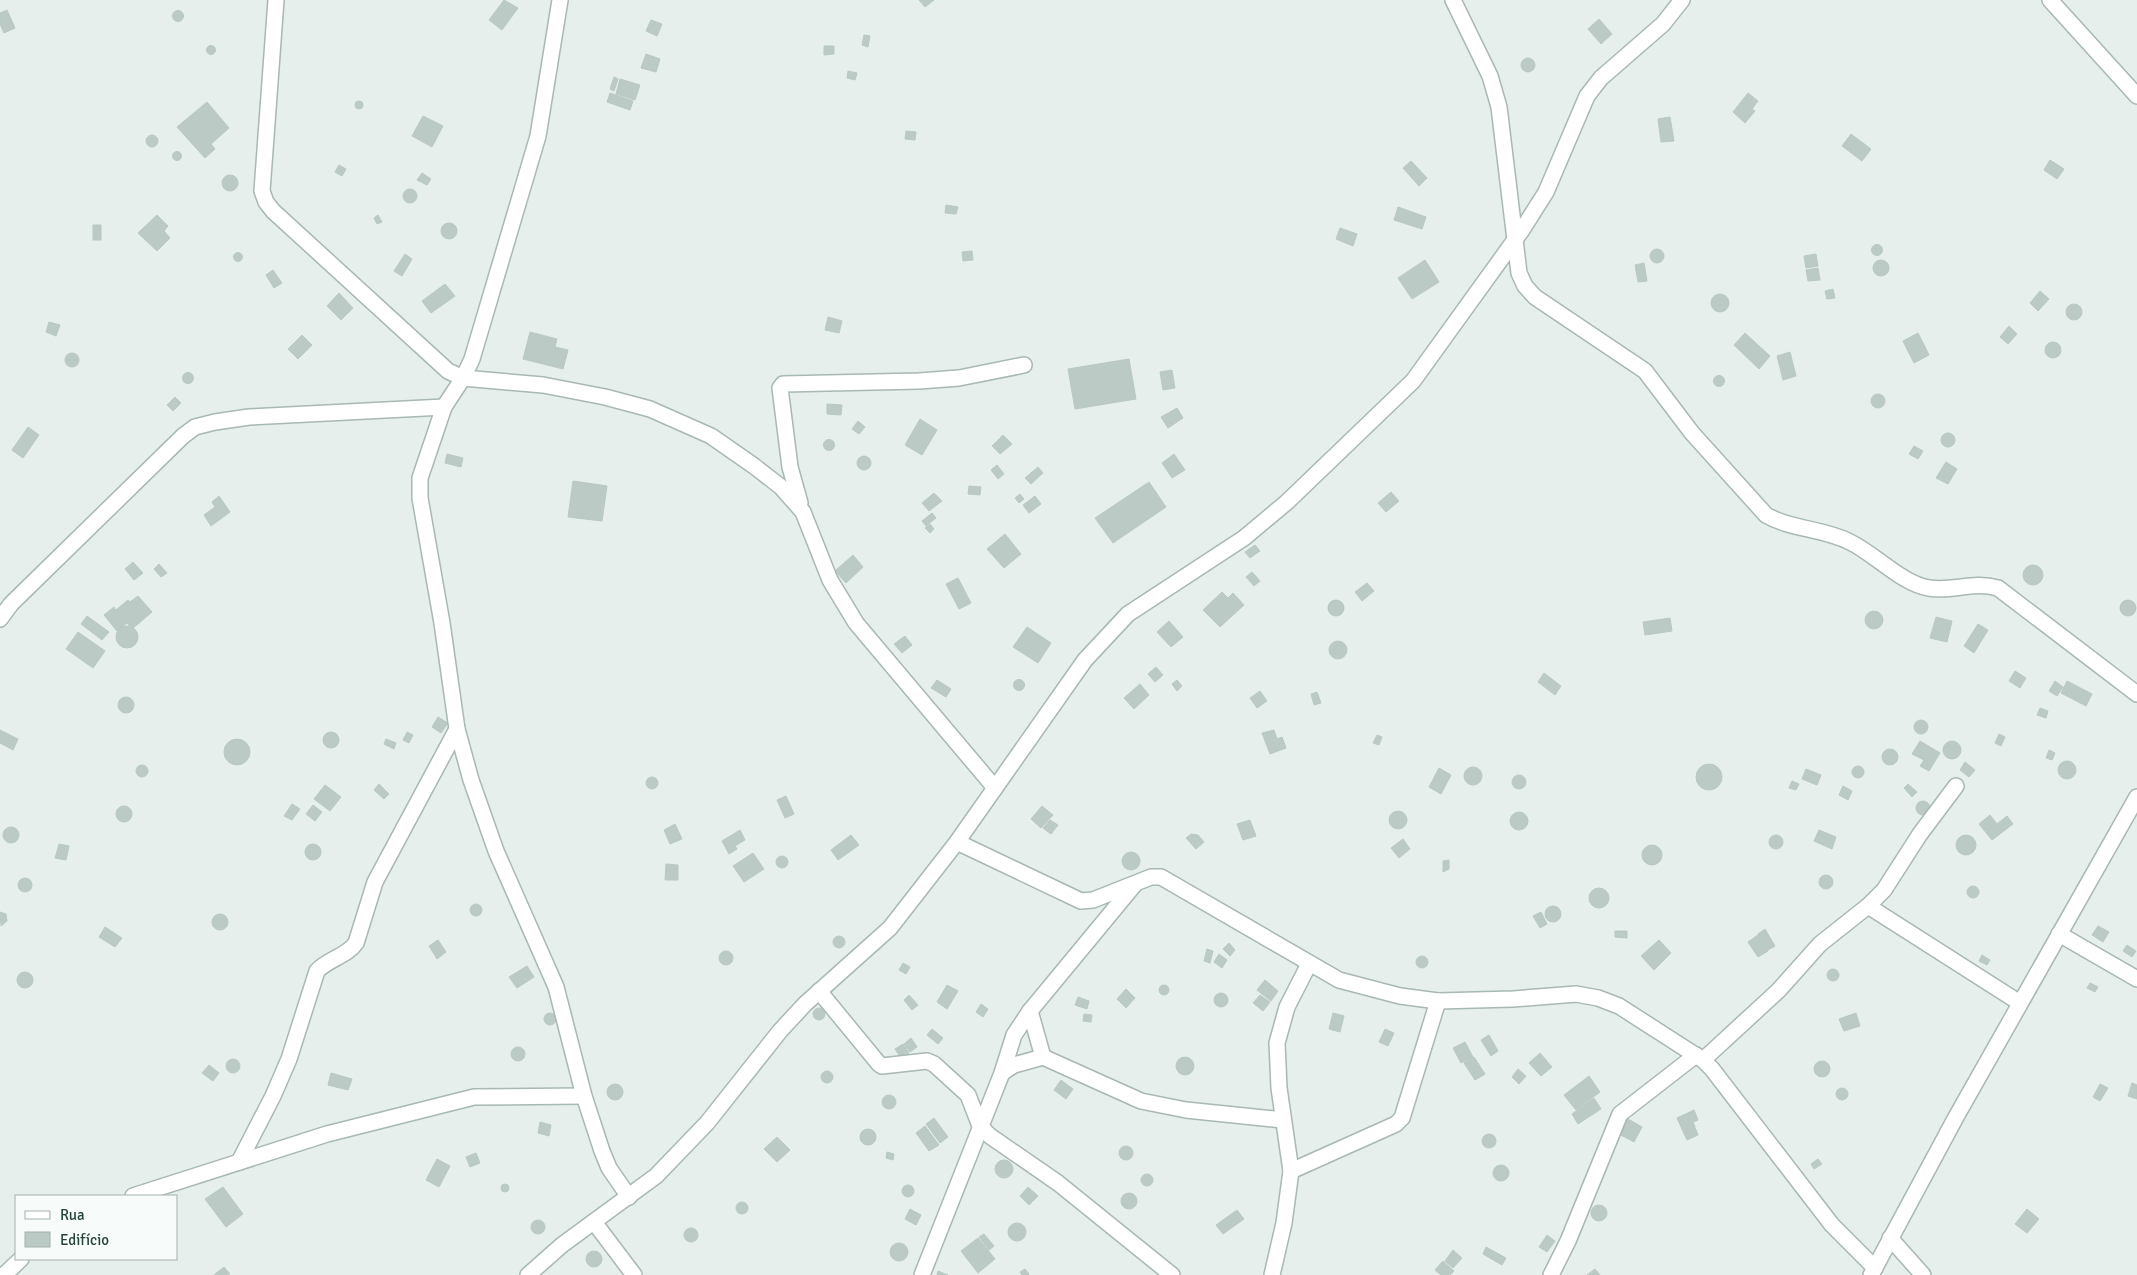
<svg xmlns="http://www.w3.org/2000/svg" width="2137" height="1275" viewBox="0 0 2137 1275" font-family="Signika,sans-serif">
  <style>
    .building { fill: #bbcac4; stroke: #b8c9c2 }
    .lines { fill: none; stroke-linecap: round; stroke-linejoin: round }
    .minor-casing { stroke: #a8b8b2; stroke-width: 18 }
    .minor { stroke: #fff; stroke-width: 15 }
  </style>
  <rect width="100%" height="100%" fill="#e6efeb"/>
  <g class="building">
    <polygon points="504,0 518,8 502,30 489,20"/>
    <polygon points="919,0 934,0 925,7"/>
    <polygon points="7,10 15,28 4,33 0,24 0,13"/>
    <circle cx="178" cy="16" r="5.5"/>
    <polygon points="1599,19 1612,34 1601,44 1588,29"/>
    <polygon points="651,20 662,24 657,36 646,31"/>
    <polygon points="864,35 870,36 868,47 862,45"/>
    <circle cx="211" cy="50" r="4.5"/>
    <polygon points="824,46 834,46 834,54 824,55"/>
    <polygon points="646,54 660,59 656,72 641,68"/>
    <circle cx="1528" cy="65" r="7"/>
    <polygon points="848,71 857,73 855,80 847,78"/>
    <polygon points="614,77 618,79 614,91 610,89"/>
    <polygon points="620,79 640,85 635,100 616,94"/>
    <polygon points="610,93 633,101 630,110 607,102"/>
    <polygon points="1748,93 1758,101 1752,109 1755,111 1745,123 1733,112"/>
    <circle cx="359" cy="105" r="4"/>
    <polygon points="207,102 229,128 211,144 215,149 205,158 177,127"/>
    <polygon points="423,116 443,126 432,147 412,136"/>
    <polygon points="1670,117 1674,141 1661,142 1658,119"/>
    <polygon points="906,131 916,132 915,140 905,139"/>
    <polygon points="1851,134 1871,149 1862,161 1842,146"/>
    <circle cx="152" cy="141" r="6"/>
    <circle cx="177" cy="156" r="4.5"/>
    <polygon points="2050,160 2064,169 2057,179 2044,170"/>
    <polygon points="1411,161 1427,178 1419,186 1403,168"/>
    <polygon points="339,165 346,169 342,176 335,172"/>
    <polygon points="422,173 431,179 427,185 417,180"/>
    <circle cx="230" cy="183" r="8"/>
    <circle cx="410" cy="196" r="7"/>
    <polygon points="946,205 958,207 956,214 945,213"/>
    <polygon points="1398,207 1426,217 1422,229 1394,220"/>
    <polygon points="157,215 168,226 164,231 170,238 157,251 138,233"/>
    <polygon points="378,215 382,222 377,224 374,218"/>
    <circle cx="449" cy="231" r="8"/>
    <rect x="93" y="225" width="8" height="15"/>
    <polygon points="1340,228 1357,234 1353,246 1336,239"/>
    <circle cx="1877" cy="250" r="5.5"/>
    <circle cx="1657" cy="256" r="7"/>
    <polygon points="972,251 973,260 963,261 962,252"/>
    <circle cx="238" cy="257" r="4.5"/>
    <polygon points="405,254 412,259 402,276 394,271"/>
    <polygon points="1816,254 1818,266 1806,268 1804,256"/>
    <circle cx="1881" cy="268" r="8"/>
    <polygon points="1425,260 1439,282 1412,299 1398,278"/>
    <polygon points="1644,263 1647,281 1638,282 1635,265"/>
    <polygon points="1818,268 1820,280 1808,281 1806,270"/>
    <polygon points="273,270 282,283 274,288 266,275"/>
    <polygon points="445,284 455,296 431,313 422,301"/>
    <polygon points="1833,289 1835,298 1827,299 1825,291"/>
    <polygon points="2040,291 2049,299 2038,311 2030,303"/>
    <polygon points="339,293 353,308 341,320 327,306"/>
    <circle cx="1720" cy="303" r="9"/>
    <circle cx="2074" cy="312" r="8"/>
    <polygon points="828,317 842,321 839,333 825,330"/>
    <polygon points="49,322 60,325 56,336 46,332"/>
    <polygon points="2009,326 2017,334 2008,344 2000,337"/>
    <polygon points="530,332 557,339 555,347 568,350 563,369 523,359"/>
    <polygon points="1745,333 1770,356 1759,369 1734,345"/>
    <polygon points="1918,333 1929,355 1914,363 1903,341"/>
    <polygon points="302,335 312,345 298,359 288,349"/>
    <circle cx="2053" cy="350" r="8"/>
    <polygon points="1790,352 1796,376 1783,380 1777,356"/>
    <circle cx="72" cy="360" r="7"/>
    <polygon points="1129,359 1136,399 1075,409 1068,369"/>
    <polygon points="1172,370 1175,388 1163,390 1160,372"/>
    <circle cx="188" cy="378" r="5.5"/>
    <circle cx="1719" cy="381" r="5.5"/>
    <circle cx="1878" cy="401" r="7"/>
    <polygon points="175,397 181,403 173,411 167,405"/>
    <polygon points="827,404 842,405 841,415 827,414"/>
    <polygon points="1177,408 1183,418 1168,428 1161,417"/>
    <polygon points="920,419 937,430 922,455 905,445"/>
    <polygon points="858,421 865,427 859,434 852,429"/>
    <polygon points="28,427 39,435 23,458 12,450"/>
    <circle cx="1948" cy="440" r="7"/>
    <polygon points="1003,435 1012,444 1000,454 992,446"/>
    <circle cx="829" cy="445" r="5.5"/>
    <polygon points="1914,446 1923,451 1918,459 1909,454"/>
    <polygon points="447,454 463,458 461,467 445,463"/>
    <polygon points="1174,454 1185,470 1172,478 1162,463"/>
    <circle cx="864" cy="463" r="7"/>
    <polygon points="1946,462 1957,469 1948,484 1936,478"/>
    <polygon points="997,465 1004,474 998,479 991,470"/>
    <polygon points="1038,467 1043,473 1031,484 1025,478"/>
    <polygon points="573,481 607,486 602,521 568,517"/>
    <polygon points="1149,482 1166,507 1113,543 1095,518"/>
    <polygon points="969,486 981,487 980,495 968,494"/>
    <polygon points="1391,492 1399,501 1386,512 1378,503"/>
    <polygon points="934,493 942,501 929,511 922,503"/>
    <polygon points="1020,494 1024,499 1019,503 1015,498"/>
    <polygon points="219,496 230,512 211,526 204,515 215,507 212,502"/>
    <polygon points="1035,496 1041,504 1029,513 1023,505"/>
    <polygon points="932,513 936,518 926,526 922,521"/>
    <polygon points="930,524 934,529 930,533 925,528"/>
    <polygon points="1005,534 1021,554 1004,568 987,549"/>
    <polygon points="1255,545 1260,551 1250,558 1245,552"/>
    <polygon points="853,555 863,567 846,583 835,571"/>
    <polygon points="133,562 143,573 134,580 125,569"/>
    <polygon points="159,564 167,573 161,577 154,569"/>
    <circle cx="2033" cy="575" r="10"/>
    <polygon points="1252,572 1260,581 1254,586 1246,577"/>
    <polygon points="958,578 971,603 959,609 946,584"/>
    <polygon points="1367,583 1374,591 1362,601 1355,592"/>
    <polygon points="1222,592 1228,598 1233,593 1244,605 1220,627 1203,610"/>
    <polygon points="138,596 152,612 132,629 127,623 117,631 104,615 114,607 116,610 128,600 130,602"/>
    <circle cx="1336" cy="608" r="8"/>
    <circle cx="2128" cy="608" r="8"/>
    <circle cx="1874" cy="620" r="9"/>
    <polygon points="87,616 109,632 102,640 81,624"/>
    <polygon points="1936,617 1952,621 1947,642 1930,638"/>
    <polygon points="1670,618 1672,631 1645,635 1643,622"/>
    <polygon points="1169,621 1183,637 1171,647 1157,632"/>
    <polygon points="1978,624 1988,630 1974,653 1964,646"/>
    <circle cx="127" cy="637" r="11"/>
    <polygon points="1027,627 1051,643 1038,663 1013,647"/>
    <polygon points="78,632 105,651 93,668 66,649"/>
    <polygon points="905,636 912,645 902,653 894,644"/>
    <circle cx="1338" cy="650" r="9"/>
    <polygon points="1156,667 1163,675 1155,682 1148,674"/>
    <polygon points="2015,671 2026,678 2020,688 2009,681"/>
    <polygon points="1544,673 1561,686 1555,695 1538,682"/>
    <circle cx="1019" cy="685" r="5.5"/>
    <polygon points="937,680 951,689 946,697 931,688"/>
    <polygon points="1177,680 1182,686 1177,691 1172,684"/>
    <polygon points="2055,681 2063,687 2057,696 2049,691"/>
    <polygon points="2067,681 2092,694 2086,706 2061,693"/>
    <polygon points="1140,684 1149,695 1134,709 1124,698"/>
    <polygon points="1260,691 1267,701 1257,708 1250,698"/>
    <polygon points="1317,692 1321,703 1314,705 1311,694"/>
    <circle cx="126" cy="705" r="8"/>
    <polygon points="2040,708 2048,711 2046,718 2037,715"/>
    <polygon points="438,717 448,723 441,733 432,727"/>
    <circle cx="1921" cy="727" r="7"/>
    <polygon points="0,730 18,739 13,750 0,743"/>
    <polygon points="1274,730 1277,739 1282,737 1286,748 1270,754 1262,733"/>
    <circle cx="331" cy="740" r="8"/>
    <polygon points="407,732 413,735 409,743 403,740"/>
    <polygon points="1999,734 2005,737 2001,746 1995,743"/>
    <polygon points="1377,735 1382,737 1379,745 1373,743"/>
    <polygon points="386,739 396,743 394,749 384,744"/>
    <circle cx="237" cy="752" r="13"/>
    <polygon points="1920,741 1940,753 1929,771 1920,766 1924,760 1912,754"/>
    <circle cx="1952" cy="750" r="9"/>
    <circle cx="1890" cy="757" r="8"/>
    <polygon points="2049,750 2055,753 2052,760 2046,758"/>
    <circle cx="2067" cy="770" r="9"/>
    <polygon points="1965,762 1975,770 1969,777 1960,770"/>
    <circle cx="1709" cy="777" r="13"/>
    <circle cx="142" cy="771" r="6"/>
    <circle cx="1858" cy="772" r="6"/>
    <circle cx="1473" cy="776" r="9"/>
    <polygon points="1439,768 1451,775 1441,794 1429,787"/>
    <polygon points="1806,769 1821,775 1817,785 1802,779"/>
    <circle cx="1519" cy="782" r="7"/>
    <circle cx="652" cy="783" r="6"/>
    <polygon points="1792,781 1799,784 1796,790 1789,788"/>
    <polygon points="379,784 389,794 384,799 374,790"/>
    <polygon points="1908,784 1917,792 1912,797 1904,788"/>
    <polygon points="325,785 341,797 330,811 314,799"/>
    <polygon points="1843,786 1852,791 1848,800 1839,795"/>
    <polygon points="786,796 794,814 785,818 777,800"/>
    <circle cx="1923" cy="808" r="7"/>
    <polygon points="292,804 300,809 292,820 284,816"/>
    <polygon points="313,805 322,812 315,821 306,814"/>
    <circle cx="124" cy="814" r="8"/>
    <polygon points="1042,806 1053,815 1041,828 1031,819"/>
    <circle cx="1398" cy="820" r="9"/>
    <circle cx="1519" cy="821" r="9"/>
    <polygon points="1990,815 1997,824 2007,816 2013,824 1992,840 1979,824"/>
    <polygon points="1050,820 1058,825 1051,834 1043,828"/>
    <polygon points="1250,820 1256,836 1243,840 1237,824"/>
    <polygon points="675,824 682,839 670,844 664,830"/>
    <circle cx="11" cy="835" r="8"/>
    <polygon points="740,830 745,840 735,846 737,849 729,854 722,841"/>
    <polygon points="1819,830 1836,837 1832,849 1814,841"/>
    <polygon points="1191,834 1198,835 1204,842 1196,849 1186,838"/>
    <circle cx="1776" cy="842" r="7"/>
    <polygon points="851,835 859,845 838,860 831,850"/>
    <circle cx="1966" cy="845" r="10"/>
    <polygon points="1403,839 1410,849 1399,858 1391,848"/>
    <circle cx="313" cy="852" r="8"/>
    <polygon points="59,844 69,846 66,860 55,858"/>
    <circle cx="1652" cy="855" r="10"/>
    <circle cx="1131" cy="861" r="9"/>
    <polygon points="753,853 764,869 744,882 733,866"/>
    <circle cx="782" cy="862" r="6"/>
    <polygon points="1449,860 1449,869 1443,872 1443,861"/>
    <polygon points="666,864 678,865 678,880 665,880"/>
    <circle cx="1826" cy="882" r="7"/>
    <circle cx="25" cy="885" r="7"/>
    <circle cx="1973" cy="892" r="6"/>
    <circle cx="1599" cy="898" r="10"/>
    <circle cx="476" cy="910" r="6"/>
    <circle cx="1553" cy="914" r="8"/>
    <polygon points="0,912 6,914 7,921 1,926"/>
    <polygon points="1541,912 1547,924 1540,928 1533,916"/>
    <circle cx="220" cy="922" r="8"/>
    <polygon points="2098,926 2109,932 2103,942 2092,935"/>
    <polygon points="105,927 122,938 115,947 99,937"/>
    <polygon points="1765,929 1775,946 1768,950 1758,934"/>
    <polygon points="1615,931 1627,931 1627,938 1615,937"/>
    <polygon points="1758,935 1768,951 1758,957 1748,942"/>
    <circle cx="839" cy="942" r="6"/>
    <polygon points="438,940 446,952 437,959 429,946"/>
    <polygon points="1659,940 1671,953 1654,970 1641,956"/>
    <polygon points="1229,943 1235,950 1230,956 1223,949"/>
    <polygon points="2127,945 2136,951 2132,957 2123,951"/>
    <polygon points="1207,949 1213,951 1210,963 1204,961"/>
    <circle cx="726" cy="958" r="7"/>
    <polygon points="1219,954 1227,960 1222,968 1214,962"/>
    <polygon points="1982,955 1990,960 1987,965 1979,961"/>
    <circle cx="1422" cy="962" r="6"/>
    <polygon points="903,963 910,967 906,974 899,970"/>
    <polygon points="527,966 534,977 517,988 509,977"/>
    <circle cx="1833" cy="975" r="6"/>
    <circle cx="25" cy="980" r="8"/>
    <polygon points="1265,980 1278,991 1271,1001 1257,990"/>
    <polygon points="2090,983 2098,987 2095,992 2087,988"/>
    <polygon points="947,985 958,991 947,1009 937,1002"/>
    <circle cx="1164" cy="990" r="5"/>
    <polygon points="1126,989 1135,998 1126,1008 1117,999"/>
    <circle cx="1221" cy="1000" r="7"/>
    <polygon points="909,995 918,1005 912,1010 904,1000"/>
    <polygon points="1260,995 1270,1002 1263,1011 1253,1003"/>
    <polygon points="1078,997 1089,1001 1087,1009 1075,1005"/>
    <polygon points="981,1004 988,1009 983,1017 976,1012"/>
    <circle cx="819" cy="1014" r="6"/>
    <circle cx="550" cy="1019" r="6"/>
    <polygon points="1333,1013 1344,1016 1340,1032 1329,1029"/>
    <polygon points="1856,1013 1860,1026 1844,1031 1839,1019"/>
    <polygon points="1084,1014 1092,1015 1091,1022 1083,1021"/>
    <polygon points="932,1029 943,1038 938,1044 927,1035"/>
    <polygon points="1385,1029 1394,1033 1388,1046 1379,1042"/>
    <polygon points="1489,1035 1498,1051 1491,1056 1481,1040"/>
    <polygon points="911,1038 917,1047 910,1052 904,1044"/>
    <polygon points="1465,1042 1473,1057 1461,1063 1453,1048"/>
    <polygon points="903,1044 909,1053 901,1058 895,1049"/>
    <circle cx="518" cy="1054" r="7"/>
    <polygon points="1540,1053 1552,1067 1541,1076 1529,1063"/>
    <polygon points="1474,1057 1485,1074 1475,1080 1464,1063"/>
    <circle cx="1185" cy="1066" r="9"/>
    <circle cx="233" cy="1066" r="7"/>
    <circle cx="1822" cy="1069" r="8"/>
    <polygon points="209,1065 219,1073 213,1081 202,1073"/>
    <polygon points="1518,1069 1526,1076 1519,1084 1512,1077"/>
    <circle cx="827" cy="1077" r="6"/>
    <polygon points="331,1073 352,1079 348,1090 328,1085"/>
    <polygon points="1589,1076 1600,1092 1576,1110 1564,1095"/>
    <polygon points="1061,1080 1073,1089 1066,1099 1054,1090"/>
    <polygon points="2132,1083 2137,1085 2137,1099 2128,1096"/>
    <polygon points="2100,1084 2108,1088 2100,1101 2093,1097"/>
    <circle cx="615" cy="1092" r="8"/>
    <circle cx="1842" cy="1094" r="6"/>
    <circle cx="889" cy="1102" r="7"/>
    <polygon points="1594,1098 1601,1109 1578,1124 1572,1114"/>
    <polygon points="1694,1110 1698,1120 1693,1122 1698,1135 1687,1140 1677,1118"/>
    <polygon points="934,1118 948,1137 940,1143 926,1124"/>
    <polygon points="1628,1119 1642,1127 1634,1142 1619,1134"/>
    <polygon points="540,1122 551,1125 549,1136 538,1133"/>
    <polygon points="925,1126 939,1145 929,1151 916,1133"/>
    <circle cx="868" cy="1137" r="8"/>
    <circle cx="1489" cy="1141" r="7"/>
    <polygon points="777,1137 790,1150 777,1162 764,1149"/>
    <circle cx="1126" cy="1153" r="7"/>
    <polygon points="887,1152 894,1154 893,1160 886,1158"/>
    <polygon points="476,1153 480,1163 470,1167 466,1157"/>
    <polygon points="437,1159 450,1166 439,1187 426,1180"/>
    <polygon points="1818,1159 1822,1164 1814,1169 1811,1164"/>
    <circle cx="1004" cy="1169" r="9"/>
    <circle cx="1501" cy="1173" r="8"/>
    <circle cx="1147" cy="1180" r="6"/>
    <circle cx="505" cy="1188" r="4"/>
    <circle cx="908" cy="1191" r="6"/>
    <polygon points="223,1187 243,1214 226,1227 205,1199"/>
    <polygon points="1028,1187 1038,1196 1029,1205 1020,1196"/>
    <circle cx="1129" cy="1201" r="8"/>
    <circle cx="742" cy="1208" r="6"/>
    <circle cx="1599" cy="1213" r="8"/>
    <polygon points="910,1209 921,1215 916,1225 905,1219"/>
    <polygon points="2027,1209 2039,1219 2027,1233 2015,1224"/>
    <polygon points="1237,1210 1244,1219 1223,1234 1216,1225"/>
    <circle cx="538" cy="1227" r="7"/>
    <circle cx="1017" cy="1232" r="9"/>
    <circle cx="691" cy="1235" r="7"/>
    <polygon points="984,1234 994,1246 989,1250 979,1237"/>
    <polygon points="1547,1235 1555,1241 1547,1252 1539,1247"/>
    <polygon points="978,1238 995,1259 978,1273 961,1251"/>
    <circle cx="899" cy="1252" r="9"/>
    <polygon points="1486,1247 1506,1258 1502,1265 1483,1254"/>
    <polygon points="1453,1250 1462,1258 1453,1268 1445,1261"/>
    <circle cx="594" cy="1259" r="8"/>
    <polygon points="1443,1261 1454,1271 1450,1275 1441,1275 1435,1270"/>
    <polygon points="224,1267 230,1274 215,1275 215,1274"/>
    <polygon points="1025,1269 1029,1274 1028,1275 1022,1275 1020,1272"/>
    <polygon points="1595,1269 1600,1275 1587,1275"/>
    <polygon points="938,1271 948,1275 937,1275"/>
  </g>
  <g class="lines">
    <g class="minor-casing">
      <g id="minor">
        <polyline points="276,0 262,191 266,202 273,211 448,371 463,378 543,385 605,397 650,409 711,436 754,466 781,487 803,512 830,580 856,623 995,788"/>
        <polyline points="560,0 538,136 472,359 463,378 444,407 420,478 420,498 442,623 457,729 471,780 496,851 556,987 584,1096 602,1151 609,1168 629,1197"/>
        <path d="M 1453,0 L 1490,76 L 1499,107 L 1519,273 L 1525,286 L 1535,297 L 1645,371 L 1692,433 L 1766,515 C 1792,530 1823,528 1850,542 C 1875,554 1902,584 1929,588 C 1953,592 1972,581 1998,588 L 2137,694"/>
        <polyline points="2050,0 2137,96"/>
        <polyline points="800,503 790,467 780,388 783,384 919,381 959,378 1024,365"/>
        <polyline points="0,619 11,604 183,436 195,427 215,422 249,417 444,407"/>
        <polyline points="957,842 1081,901 1093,900 1151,877 1161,877 1339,980 1400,996 1438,1001 1513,999 1576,994 1598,998 1619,1006 1703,1060 1712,1069 1832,1225 1875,1268"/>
        <polyline points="1868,906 2020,1003"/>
        <polyline points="2059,934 2137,979"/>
        <polyline points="819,991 879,1064 882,1066 927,1061 934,1064 968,1095 980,1126 990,1136 1058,1183 1172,1275"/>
        <polyline points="1030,1011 1043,1057"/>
        <polyline points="1703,1060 1779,990 1820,944 1868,906 1884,890 1920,834 1956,786"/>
        <polyline points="1002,1073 1014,1035 1030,1011 1135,884"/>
        <path d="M 239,1162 L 273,1096 L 289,1059 L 317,971 C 328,959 347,956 356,943 L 375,882 L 457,729"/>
        <polyline points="1291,1171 1396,1124 1402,1118 1438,1001"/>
        <polyline points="133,1196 327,1134 474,1097 584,1096"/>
        <polyline points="594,1222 634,1275"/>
        <polyline points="1890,1238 1923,1275"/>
        <polyline points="4,1275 21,1259"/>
        <polyline points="528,1275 562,1245 656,1176 707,1123 780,1031 805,1004 890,928 957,842 1085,660 1128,614 1244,538 1287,502 1413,381 1522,230 1546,192 1587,96 1601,78 1663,24 1682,0"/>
        <polyline points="922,1275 1002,1073 1014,1065 1043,1057 1141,1101 1186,1110 1283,1120"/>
        <polyline points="1272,1275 1284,1223 1291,1171 1279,1088 1277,1043 1287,1007 1309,964"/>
        <polyline points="1551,1275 1568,1241 1620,1114 1696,1055"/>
        <polyline points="1871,1275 1956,1117 2137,797"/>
      </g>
    </g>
    <use href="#minor" class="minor"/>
  </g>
  <rect x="15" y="1195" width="162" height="65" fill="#f7fbf9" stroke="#a3b1ad"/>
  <rect x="25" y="1211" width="25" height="8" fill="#ffffff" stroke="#a3b1ad"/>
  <text x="60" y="1220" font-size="15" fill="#24423a">Rua</text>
  <rect x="25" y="1232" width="25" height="15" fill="#bbcac4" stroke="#a3b1ad"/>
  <text x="60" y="1245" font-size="15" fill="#24423a">Edifício</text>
</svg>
